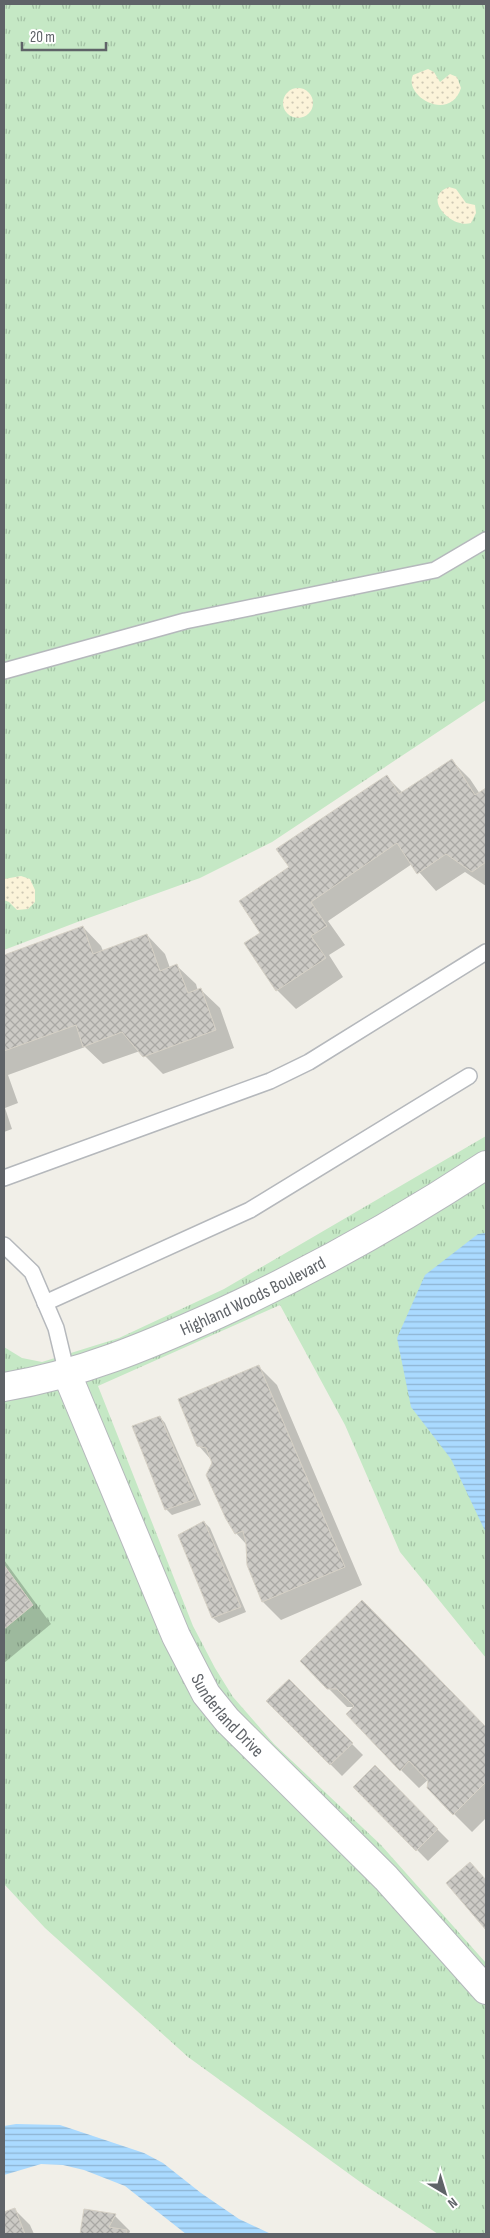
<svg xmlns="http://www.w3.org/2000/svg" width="490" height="2238" viewBox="0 0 490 2238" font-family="'Sofia Sans Condensed',sans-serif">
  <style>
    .grass { fill: url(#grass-tufts) }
    .sand { fill: url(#sand-dots) }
    .water { fill: url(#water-rules) }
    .shadow { fill: #0003 }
    .building { fill: url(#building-cross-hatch); stroke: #d6d1c6 }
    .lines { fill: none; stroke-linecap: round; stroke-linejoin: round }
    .lane-casing { stroke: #b5b8bc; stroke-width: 18 }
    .street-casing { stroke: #b5b8bc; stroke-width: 30 }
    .lane { stroke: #fff; stroke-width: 15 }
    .street { stroke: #fff; stroke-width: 28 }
    .labels { text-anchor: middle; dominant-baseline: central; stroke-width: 4; stroke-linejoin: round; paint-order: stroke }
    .street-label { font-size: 18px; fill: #5f6368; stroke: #fff }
  </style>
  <defs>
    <pattern id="grass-tufts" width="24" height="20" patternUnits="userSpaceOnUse" patternTransform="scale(1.25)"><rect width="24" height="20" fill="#c5e8c5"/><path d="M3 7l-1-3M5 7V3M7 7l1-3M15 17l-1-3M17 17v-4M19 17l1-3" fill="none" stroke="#a3c0a4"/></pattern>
    <pattern id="sand-dots" width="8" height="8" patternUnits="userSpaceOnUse" patternTransform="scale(1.25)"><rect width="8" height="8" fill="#fbf3d9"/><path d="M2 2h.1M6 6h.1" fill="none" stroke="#cec8b4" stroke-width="1.8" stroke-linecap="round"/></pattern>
    <pattern id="water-rules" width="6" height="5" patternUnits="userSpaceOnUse" patternTransform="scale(1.25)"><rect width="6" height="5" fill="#aadaff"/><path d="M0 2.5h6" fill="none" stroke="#8eb4d2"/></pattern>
    <pattern id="building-cross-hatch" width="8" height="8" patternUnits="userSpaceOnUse" patternTransform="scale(1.25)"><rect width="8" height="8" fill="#cccac5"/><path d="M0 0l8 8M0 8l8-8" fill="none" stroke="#a9a8a4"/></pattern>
  </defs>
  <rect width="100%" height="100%" fill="#f1efe8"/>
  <g class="grass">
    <polygon points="4,4 486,4 486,700 272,842 200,878 80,921 4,950"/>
    <polygon points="486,1136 486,1658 400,1552 345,1425 280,1305 98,1386 193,1626 215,1668 233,1697 274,1744 381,1845 486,1963 486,2234 438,2234 363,2184 188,2057 45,1928 4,1884 4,1347 22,1358 42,1362 119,1338 224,1289"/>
  </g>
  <g class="sand">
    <path d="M 428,69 L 434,72 L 440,82 L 450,74 L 457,77 L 461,88 C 450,123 403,96 413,75 Z"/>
    <circle cx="298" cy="103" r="15"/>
    <path d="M 449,187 L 456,189 L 466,203 L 475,205 L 476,213 L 471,223 C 451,229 421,197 449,187 Z"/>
    <polygon points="21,876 30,879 35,890 35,902 28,909 17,910 9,902 4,900 4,879"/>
  </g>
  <g class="water">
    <polygon points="486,1233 486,1533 451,1459 411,1407 397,1338 425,1275 478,1234"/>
    <polygon points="16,2124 60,2125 144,2153 163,2163 201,2193 239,2219 271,2234 186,2234 125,2186 84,2170 63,2165 41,2164 4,2175 4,2126"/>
  </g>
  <g class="shadow">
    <polygon points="452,761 470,779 480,794 486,789 486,886 465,872 436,891 412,864 328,921 345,945 329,955 343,977 296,1009 277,990 246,944 261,933 290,868 387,777 403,793"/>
    <polygon points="83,927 101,946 103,951 147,935 165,954 170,968 177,966 196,984 198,991 201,990 220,1008 234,1048 163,1074 140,1051 103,1064 85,1047 8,1075 18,1103 5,1108 12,1129 4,1132 4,956"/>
    <polygon points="259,1367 277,1385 362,1585 281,1620 263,1602 247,1545 236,1533 214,1463 198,1445"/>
    <polygon points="160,1417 165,1423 201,1505 172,1515 166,1509"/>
    <polygon points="204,1522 210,1528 246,1612 219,1623 213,1618 180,1535"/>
    <polygon points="4,1560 51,1624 4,1663"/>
    <polygon points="362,1602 486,1728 486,1818 472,1832 428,1788 430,1778 419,1788 401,1770 355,1707 347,1707 328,1688"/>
    <polygon points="289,1681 363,1755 342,1776 268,1701"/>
    <polygon points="375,1767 449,1841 428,1861 355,1787"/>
    <polygon points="470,1863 486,1880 486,1928 448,1884"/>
    <polygon points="15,2210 30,2225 34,2234 4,2234 4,2214"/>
    <polygon points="85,2211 115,2216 130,2231 129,2234 81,2234"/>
  </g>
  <g class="building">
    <polygon points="452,759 475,795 486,788 486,862 472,872 446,854 417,874 397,843 311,902 327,926 311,936 326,958 276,991 244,943 260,933 239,901 289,867 276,849 387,775 399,794"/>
    <polygon points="83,926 93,954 147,934 160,971 177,964 188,993 201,988 216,1030 143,1057 122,1032 83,1047 76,1025 4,1051 4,955"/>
    <polygon points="259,1365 345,1567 262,1602 247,1565 246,1544 243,1531 235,1534 226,1519 206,1475 212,1463 206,1448 197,1446 178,1399"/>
    <polygon points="160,1416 196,1499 165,1510 132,1426"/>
    <polygon points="204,1521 241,1607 212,1618 178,1535"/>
    <polygon points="4,1565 33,1605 4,1629"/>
    <polygon points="362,1600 486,1727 486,1782 453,1815 427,1788 428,1781 409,1761 400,1771 346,1714 354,1706 337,1689 327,1689 300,1661"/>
    <polygon points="289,1679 353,1743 330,1765 266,1701"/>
    <polygon points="375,1765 438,1829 416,1851 353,1787"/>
    <polygon points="470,1862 486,1880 486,1930 446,1883"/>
    <polygon points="15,2208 25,2234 4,2234 4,2212"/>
    <polygon points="84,2209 116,2214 109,2227 127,2230 126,2234 80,2234"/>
  </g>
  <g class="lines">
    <g class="lane-casing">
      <g id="lane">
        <polyline points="4,671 185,621 435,570 486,540"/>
        <polyline points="4,1178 270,1081 309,1062 486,952"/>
        <polyline points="4,1245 32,1272 56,1328 67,1374"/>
        <polyline points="45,1303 250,1210 469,1076"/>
      </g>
    </g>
    <g class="street-casing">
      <g id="street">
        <path id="s1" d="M 67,1374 L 176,1636 L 206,1694 L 227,1720 L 386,1878 L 486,1990"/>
        <path id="s2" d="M 4,1387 C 81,1374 147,1346 218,1314 C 311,1271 401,1221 486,1165"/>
      </g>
    </g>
    <use href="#lane" class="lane"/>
    <use href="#street" class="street"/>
  </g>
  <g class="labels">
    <g class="street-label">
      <text stroke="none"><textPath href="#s2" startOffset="266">Highland Woods Boulevard</textPath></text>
      <text stroke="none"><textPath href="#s1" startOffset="379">Sunderland Drive</textPath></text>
    </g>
  </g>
  <rect width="490" height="2238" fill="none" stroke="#5f6368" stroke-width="10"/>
  <g transform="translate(445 2193) rotate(142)" stroke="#ffffff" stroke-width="4" paint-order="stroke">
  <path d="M0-4L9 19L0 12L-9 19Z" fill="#5f6368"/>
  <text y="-8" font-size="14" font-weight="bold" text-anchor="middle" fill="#5f6368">N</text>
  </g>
  <path d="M22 42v8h84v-8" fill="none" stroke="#5f6368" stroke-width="2.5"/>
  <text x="30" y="42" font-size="15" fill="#5f6368" stroke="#ffffff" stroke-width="4" paint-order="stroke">20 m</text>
</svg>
